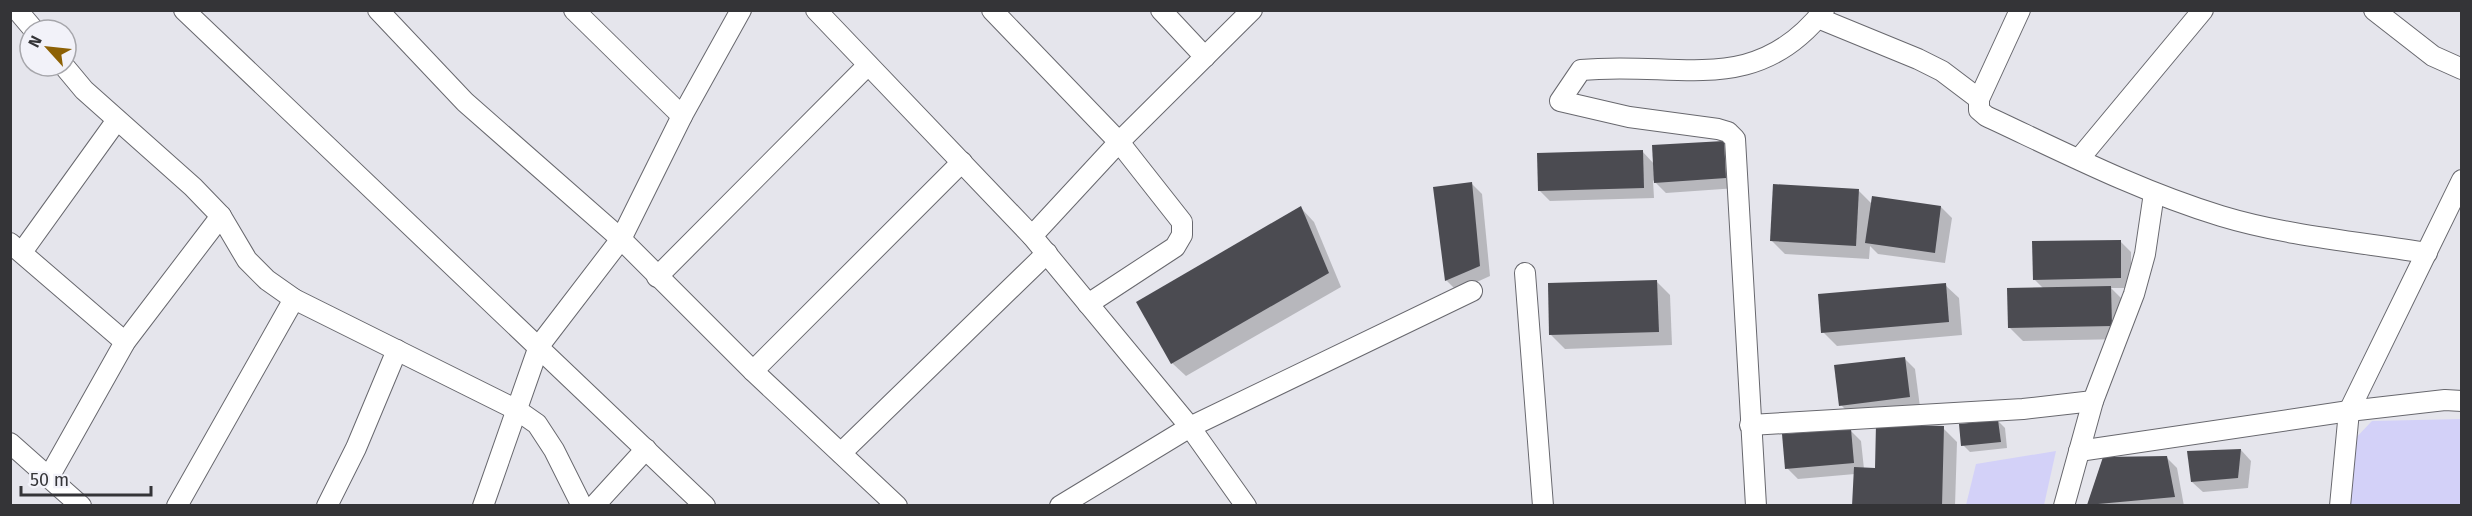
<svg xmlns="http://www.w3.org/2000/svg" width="2472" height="516" viewBox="0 0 2472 516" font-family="'Fira Sans',sans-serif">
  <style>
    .green { fill: #d3d1f8 }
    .shadow { fill: #0003 }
    .building { fill: #4b4b51 }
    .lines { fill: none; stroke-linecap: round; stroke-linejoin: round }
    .street-casing { stroke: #68686e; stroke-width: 22 }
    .street { stroke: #fff; stroke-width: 20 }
  </style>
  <rect width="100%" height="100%" fill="#e5e5ec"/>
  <g class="green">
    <polygon points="2461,419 2461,505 2348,506 2351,443 2372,421"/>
    <polygon points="2056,451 2044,505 1966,505 1976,464"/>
  </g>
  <g class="shadow">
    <polygon points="1724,142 1735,153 1737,188 1666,193 1653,180 1654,198 1550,201 1539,190 1642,151 1654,164"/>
    <polygon points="1471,183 1482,194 1490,276 1457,291 1446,280"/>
    <polygon points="1859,191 1872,204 1941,207 1952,218 1945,263 1878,254 1870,246 1869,259 1785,254 1771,240"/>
    <polygon points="1301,208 1314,222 1341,287 1186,376 1172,363"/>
    <polygon points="2120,241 2131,252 2131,288 2111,288 2125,302 2125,339 2023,341 2009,327 2044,289 2034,279"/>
    <polygon points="1656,281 1670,295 1672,345 1565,349 1551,335"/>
    <polygon points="1945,285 1959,298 1962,335 1837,346 1823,332"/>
    <polygon points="1904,358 1915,369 1920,407 1852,416 1841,405"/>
    <polygon points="1998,421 2005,428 2007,448 1970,452 1963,445"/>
    <polygon points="1943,428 1957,442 1955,506 1853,506 1855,474 1798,479 1787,468 1850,430 1861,441 1864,469 1877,470"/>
    <polygon points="2241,450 2251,461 2248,488 2203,492 2192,482"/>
    <polygon points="2166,457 2177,468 2184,506 2088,504"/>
  </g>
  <g class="building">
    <polygon points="1724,141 1726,178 1654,183 1652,145"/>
    <polygon points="1643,150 1644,188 1538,191 1537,153"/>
    <polygon points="1472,182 1480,266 1445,281 1433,187"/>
    <polygon points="1773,184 1859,189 1856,246 1770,241"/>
    <polygon points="1872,196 1941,206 1935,253 1865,243"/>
    <polygon points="1301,206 1329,273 1171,364 1136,302"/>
    <polygon points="2121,240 2121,278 2033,280 2032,241"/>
    <polygon points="1657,280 1659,332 1549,335 1548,283"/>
    <polygon points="1946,283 1949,322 1821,333 1818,294"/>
    <polygon points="2111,286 2112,326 2008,328 2007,288"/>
    <polygon points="1905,357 1910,397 1839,406 1834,365"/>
    <polygon points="1998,420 2001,442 1961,446 1959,424"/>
    <polygon points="1876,424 1944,426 1942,506 1852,506 1854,467 1875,468"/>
    <polygon points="1851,429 1854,463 1785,469 1782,434"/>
    <polygon points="2241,449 2238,478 2191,482 2187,451"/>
    <polygon points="2167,456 2175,497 2087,505 2103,457"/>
  </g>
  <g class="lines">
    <g class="street-casing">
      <g id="street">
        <polyline points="17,10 34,30"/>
        <polyline points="184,10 705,506"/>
        <polyline points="378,10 465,102 621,239 753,371 897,506"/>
        <polyline points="574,10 682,116"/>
        <polyline points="816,10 1032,236 1190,427 1246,506"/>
        <polyline points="992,10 1119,142 1252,10"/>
        <polyline points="1161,10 1205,57"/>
        <path d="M 2020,10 L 1979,99 L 1979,110 L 1986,116 C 2063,152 2139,191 2221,216 C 2287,236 2359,242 2427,253"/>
        <polyline points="2374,10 2433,56 2462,69"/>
        <polyline points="1818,18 1918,59 1942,71 1979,99"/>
        <polyline points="64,66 84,90 193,187 221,216 247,260 267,280 294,299 517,410 537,424 554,450 582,506"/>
        <polyline points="2079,159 2203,10"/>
        <polyline points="1032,236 1119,142 1182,222 1182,235 1175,247 1088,304"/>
        <polyline points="10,243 125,342"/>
        <polyline points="22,252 117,120"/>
        <polyline points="1525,273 1543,506"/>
        <polyline points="657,277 868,65"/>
        <polyline points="753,371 962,162"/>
        <polyline points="1750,425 2023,409 2093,401"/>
        <polyline points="10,443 81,506"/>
        <polyline points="2079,451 2349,411 2445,400 2462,401"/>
        <polyline points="841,453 1047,253"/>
        <polyline points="49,477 125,342 221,216"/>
        <polyline points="177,506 294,299"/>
        <polyline points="327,506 356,448 397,350"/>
        <polyline points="483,506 539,346 621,239 682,116 741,10"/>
        <polyline points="594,506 646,449"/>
        <polyline points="1060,506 1190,427 1472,291"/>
        <path d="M 1756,506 L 1735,139 L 1728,132 L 1718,129 L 1629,117 L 1560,101 L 1581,70 C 1677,60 1754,99 1824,10"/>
        <polyline points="2064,506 2093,401 2134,294 2145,254 2154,193"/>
        <polyline points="2340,506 2349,411 2462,180"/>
      </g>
    </g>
    <use href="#street" class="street"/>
  </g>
  <rect width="2472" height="516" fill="none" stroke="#343437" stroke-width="24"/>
  <g transform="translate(48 48) rotate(297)"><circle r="28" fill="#f2f2f9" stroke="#a6a6ab" stroke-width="1.5"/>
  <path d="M0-4.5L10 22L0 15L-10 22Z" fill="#8d6105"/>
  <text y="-9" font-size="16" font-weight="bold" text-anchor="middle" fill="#343437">N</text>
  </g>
  <path d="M21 486v9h130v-9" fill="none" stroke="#343437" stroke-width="3"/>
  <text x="30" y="486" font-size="18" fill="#343437" stroke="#f2f2f9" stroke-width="4.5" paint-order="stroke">50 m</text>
</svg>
